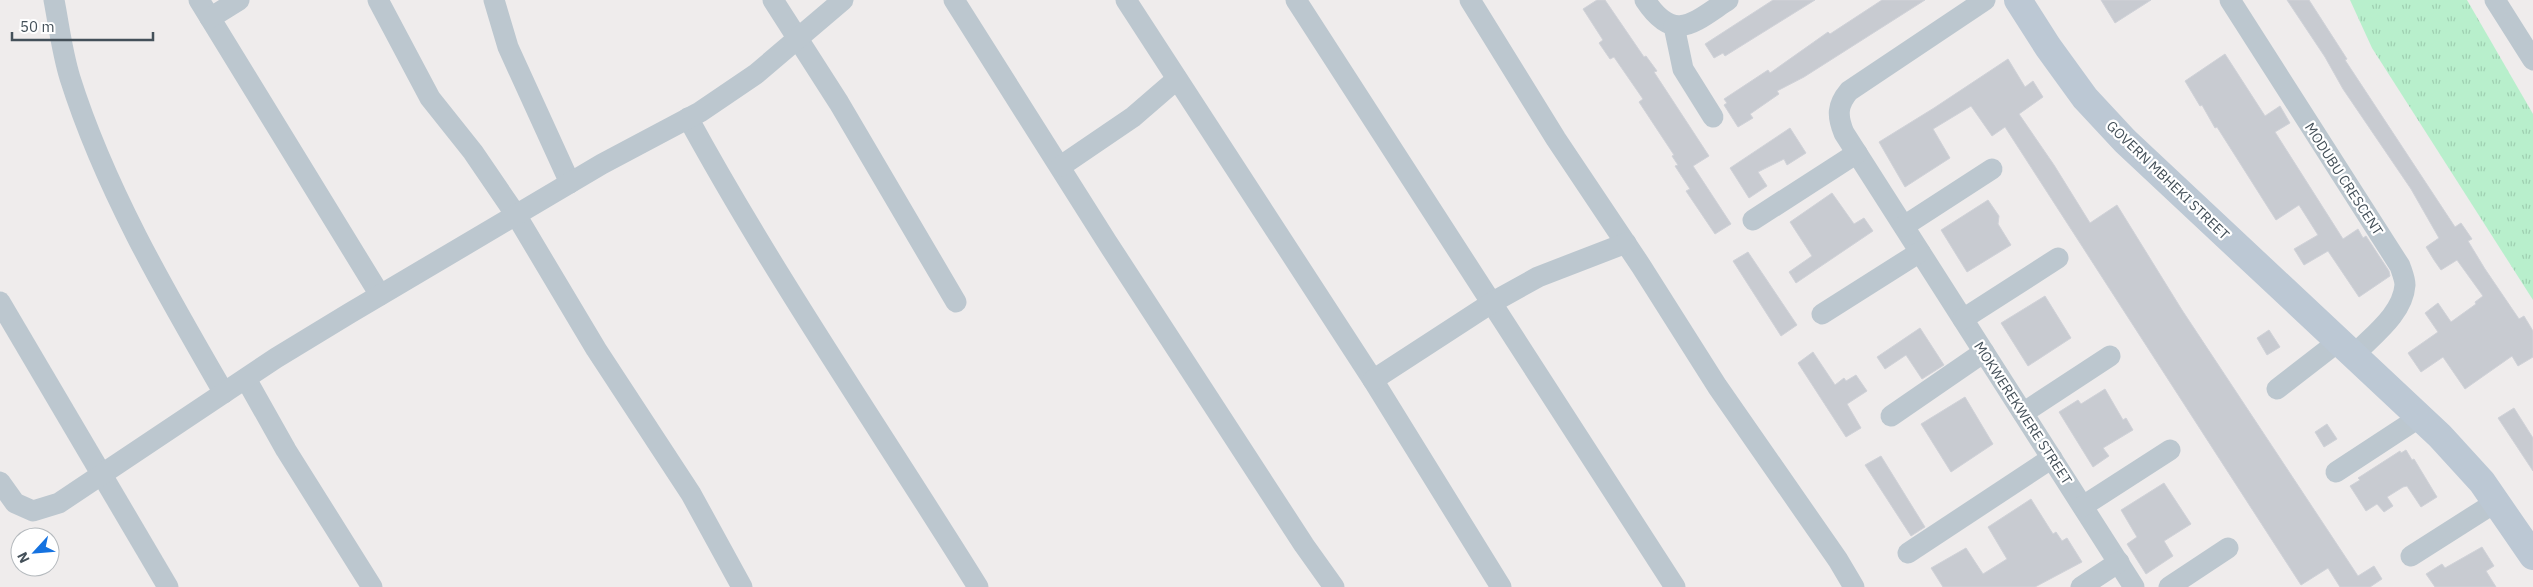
<svg xmlns="http://www.w3.org/2000/svg" width="2533" height="587" viewBox="0 0 2533 587" font-family="'IBM Plex Sans',sans-serif">
  <style>
    .grass { fill: url(#grass-tufts) }
    .building { fill: #c8cbd1; stroke: #d0d2d8 }
    .lines { fill: none; stroke-linecap: round; stroke-linejoin: round }
    .street { stroke: #bcc7cf; stroke-width: 21 }
    .secondary { stroke: #bcc8d4; stroke-width: 28 }
    .labels { text-anchor: middle; dominant-baseline: central; stroke-width: 4.5; stroke-linejoin: round; paint-order: stroke }
    .street-label { font-size: 14px; fill: #445059; stroke: #fff }
  </style>
  <defs>
    <pattern id="grass-tufts" width="24" height="20" patternUnits="userSpaceOnUse" patternTransform="scale(1.25)"><rect width="24" height="20" fill="#b8efcc"/><path d="M3 7l-1-3M5 7V3M7 7l1-3M15 17l-1-3M17 17v-4M19 17l1-3" fill="none" stroke="#9fcfb1"/></pattern>
  </defs>
  <rect width="100%" height="100%" fill="#efecec"/>
  <polygon class="grass" points="2350,0 2467,0 2533,114 2533,300 2372,48"/>
  <g class="building">
    <polygon points="1597,0 1605,0 1644,57 1646,56 1657,71 1654,72 1709,156 1693,166 1731,224 1715,234 1686,191 1690,189 1675,166 1678,165 1672,156 1674,155 1639,102 1643,99 1614,57 1610,59 1599,43 1603,40 1583,9"/>
    <polygon points="1773,0 1815,0 1725,56 1723,53 1714,58 1705,44"/>
    <polygon points="1882,0 1925,0 1804,77 1777,91 1779,94 1753,112 1750,114 1753,118 1738,127 1724,105 1727,103 1724,99 1768,70 1770,73 1828,32 1830,34"/>
    <polygon points="2101,0 2151,0 2115,23"/>
    <polygon points="2287,0 2309,0 2347,59 2345,60 2455,227 2461,223 2472,239 2468,241 2485,269 2519,319 2524,316 2533,331 2533,357 2518,366 2512,356 2465,389 2443,357 2421,372 2408,353 2438,332 2425,313 2438,303 2451,322 2476,304 2475,302 2483,296 2457,260 2441,270 2434,260 2426,247 2439,238 2411,189 2343,89 2325,57"/>
    <polygon points="2225,54 2265,116 2280,106 2290,123 2275,132 2343,239 2358,229 2363,238 2366,236 2389,271 2390,276 2359,297 2328,251 2304,265 2294,249 2318,235 2299,205 2276,220 2217,127 2215,128 2202,105 2200,106 2185,81"/>
    <polygon points="2008,59 2025,87 2033,81 2043,97 2019,114 2054,165 2090,223 2117,205 2182,310 2358,576 2374,566 2382,579 2370,587 2340,587 2328,568 2301,585 2005,127 1992,136 1971,106 1933,129 1950,158 1905,187 1879,142 1934,108"/>
    <polygon points="1790,128 1806,153 1787,165 1784,159 1758,172 1767,186 1749,198 1730,168"/>
    <polygon points="1832,193 1854,224 1864,218 1873,231 1796,283 1789,272 1812,256 1790,222"/>
    <polygon points="1988,200 1999,216 1998,224 2011,245 1967,272 1941,230"/>
    <polygon points="1748,252 1797,325 1781,336 1733,261"/>
    <polygon points="2045,296 2071,338 2028,366 2001,323"/>
    <polygon points="1920,328 1944,365 1922,379 1906,355 1885,369 1877,357"/>
    <polygon points="2269,330 2280,347 2267,355 2257,338"/>
    <polygon points="1813,352 1835,385 1844,378 1846,381 1856,375 1867,391 1847,404 1861,428 1846,437 1798,363"/>
    <polygon points="2105,389 2123,420 2126,418 2133,430 2103,448 2109,456 2093,467 2059,412 2078,400 2081,404"/>
    <polygon points="1965,397 1993,444 1951,472 1921,424"/>
    <polygon points="2514,408 2533,438 2533,471 2498,418"/>
    <polygon points="2327,424 2337,439 2324,447 2315,432"/>
    <polygon points="2406,450 2412,460 2414,459 2437,497 2421,507 2407,486 2403,487 2387,497 2393,506 2384,512 2377,504 2366,511 2350,486 2360,480 2358,478 2400,451 2401,453"/>
    <polygon points="1881,456 1925,527 1911,536 1865,465"/>
    <polygon points="2164,483 2191,524 2164,541 2173,556 2146,574 2127,544 2137,537 2121,510"/>
    <polygon points="2031,499 2053,534 2056,532 2062,541 2067,538 2082,562 2035,587 1943,587 1931,568 1966,548 1983,574 2007,559 1988,527"/>
    <polygon points="2482,547 2494,566 2486,571 2496,587 2435,587 2426,574 2442,564 2445,568"/>
  </g>
  <g class="lines">
    <g class="street">
      <path d="M 54,0 C 59,26 62,52 70,78 C 105,189 166,293 224,393"/>
      <polyline points="199,0 380,295"/>
      <polyline points="378,0 430,98 473,152 516,215 596,349 691,494 742,587"/>
      <polyline points="494,0 508,47 570,183"/>
      <polyline points="773,0 839,103 956,302"/>
      <polyline points="954,0 1107,242 1304,545 1334,587"/>
      <polyline points="1126,0 1373,380 1501,587"/>
      <polyline points="1296,0 1675,587"/>
      <polyline points="1470,0 1556,139 1641,266 1717,386 1838,560 1854,587"/>
      <path d="M 1645,0 C 1674,44 1693,23 1728,0"/>
      <path d="M 1985,0 L 1849,91 C 1837,105 1837,116 1844,133 L 2134,587"/>
      <path d="M 2230,0 L 2400,266 C 2402,272 2405,279 2405,285 C 2403,314 2372,336 2354,355"/>
      <polyline points="2495,0 2533,60"/>
      <polyline points="210,18 239,0"/>
      <polyline points="1674,26 1683,69 1713,117"/>
      <path d="M 688,118 C 776,279 881,431 978,587"/>
      <polyline points="1061,166 1133,117 1177,79"/>
      <polyline points="1753,220 1857,153"/>
      <polyline points="1904,226 1992,169"/>
      <polyline points="0,302 168,587"/>
      <polyline points="1822,314 1920,252"/>
      <polyline points="1963,319 2058,258"/>
      <polyline points="246,379 286,450 372,587"/>
      <polyline points="1373,380 1493,302 1538,277 1626,243"/>
      <polyline points="2277,389 2339,341"/>
      <polyline points="2023,413 2110,356"/>
      <polyline points="1891,416 1984,352"/>
      <polyline points="2336,472 2420,417"/>
      <polyline points="0,482 15,503 33,511 59,503 276,358 350,313 602,164 700,112 756,74 843,0"/>
      <polyline points="2083,506 2170,450"/>
      <polyline points="1908,553 2052,458"/>
      <polyline points="2411,556 2496,502"/>
      <polyline points="2081,587 2119,562"/>
      <polyline points="2169,587 2228,548"/>
    </g>
    <polyline class="secondary" points="2018,0 2048,47 2085,98 2125,141 2440,436 2482,482 2533,556"/>
  </g>
  <g class="labels">
    <g class="street-label">
      <text transform="translate(2344 179) rotate(57)">MODUBU CRESCENT</text>
      <text transform="translate(2168 180) rotate(44)">GOVERN MBHEKI STREET</text>
      <text transform="translate(2023 413) rotate(57)">MOKWEREKWERE STREET</text>
    </g>
  </g>
  <g transform="translate(35 552) rotate(244)"><circle r="24" fill="#ffffff" stroke="#b4b9bd"/>
  <path d="M0-4L9 19L0 12L-9 19Z" fill="#1572e0"/>
  <text y="-8" font-size="14" font-weight="bold" text-anchor="middle" fill="#445059">N</text>
  </g>
  <path d="M12 32v8h141v-8" fill="none" stroke="#445059" stroke-width="2.5"/>
  <text x="20" y="32" font-size="15" fill="#445059" stroke="#ffffff" stroke-width="4" paint-order="stroke">50 m</text>
</svg>
